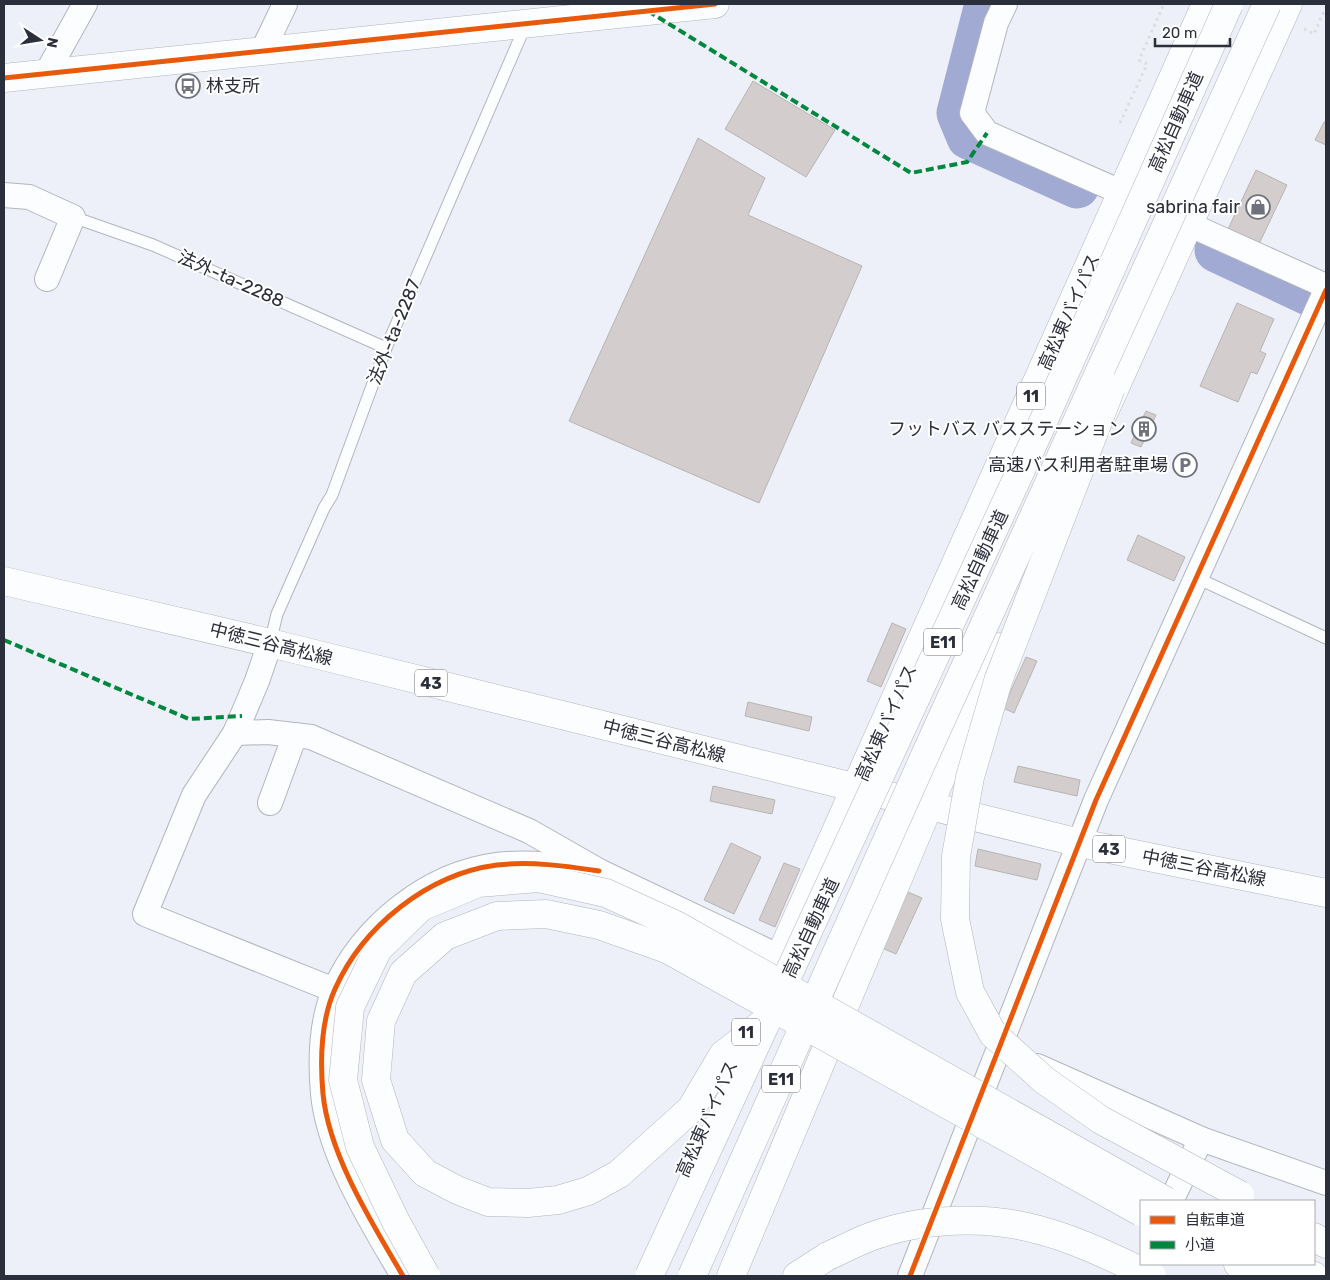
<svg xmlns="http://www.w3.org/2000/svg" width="1330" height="1280" viewBox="0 0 1330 1280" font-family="Rubik,'Noto Sans JP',sans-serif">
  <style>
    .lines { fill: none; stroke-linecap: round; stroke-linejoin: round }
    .river { stroke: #a1aad2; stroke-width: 45 }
    .building { fill: #d3cecd; stroke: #b8b4b3 }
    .service-casing { stroke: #b3b5bf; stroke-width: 13 }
    .minor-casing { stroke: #b3b5bf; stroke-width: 26 }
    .tertiary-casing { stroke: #b3b5bf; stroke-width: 29 }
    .primary-casing { stroke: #b3b5bf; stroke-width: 29 }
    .trunk-casing { stroke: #b3b5bf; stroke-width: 29 }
    .motorway-casing { stroke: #b3b5bf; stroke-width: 29 }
    .path { stroke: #dcdde0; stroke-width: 3; stroke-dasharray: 2.5 4; stroke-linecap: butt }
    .service { stroke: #fcfdfe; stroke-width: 11 }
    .minor { stroke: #fcfdfe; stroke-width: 24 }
    .tertiary { stroke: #fcfdfe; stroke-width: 28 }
    .primary { stroke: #fcfdfe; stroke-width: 28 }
    .trunk { stroke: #fcfdfe; stroke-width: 28 }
    .motorway { stroke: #fcfdfe; stroke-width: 28 }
    .motorway-bridge-casing { stroke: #b3b5bf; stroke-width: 29; stroke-linecap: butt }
    .motorway-bridge { stroke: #fcfdfe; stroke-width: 28 }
    .quiet { stroke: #00873e; stroke-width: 4; stroke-dasharray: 8 4; stroke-linecap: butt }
    .cycleway-casing { stroke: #fff; stroke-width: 8 }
    .cycleway { stroke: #e8590c; stroke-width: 5 }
    .labels { text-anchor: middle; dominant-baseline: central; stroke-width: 4; stroke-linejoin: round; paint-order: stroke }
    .shield { fill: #fff; stroke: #6b6d76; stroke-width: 1 }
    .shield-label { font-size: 16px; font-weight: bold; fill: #2b2e3b }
    .poi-label { font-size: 18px; fill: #2b2e3b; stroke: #fff; text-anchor: end }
    .street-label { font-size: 18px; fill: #2b2e3b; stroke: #fff }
  </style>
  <rect width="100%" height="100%" fill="#edf0f8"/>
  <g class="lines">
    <g class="river">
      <polyline points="987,4 959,113 969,137 1077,186"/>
      <polyline points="1217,250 1326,301"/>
    </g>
  </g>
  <g class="building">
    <polygon points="753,81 835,130 806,177 725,129"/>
    <polygon points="1324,122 1326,122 1326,145 1315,140"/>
    <polygon points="698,138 765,178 748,215 862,266 759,503 569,421"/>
    <polygon points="1256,170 1287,185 1259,244 1228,229"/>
    <polygon points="1237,303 1274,319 1260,351 1266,354 1257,374 1251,372 1238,402 1200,386"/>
    <polygon points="1146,411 1156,415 1141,447 1131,443"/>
    <polygon points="1138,535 1185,557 1174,581 1127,560"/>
    <polygon points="892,623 906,629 881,687 867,681"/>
    <polygon points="1026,657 1037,661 1014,713 1003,708"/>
    <polygon points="748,702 812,717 809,731 745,716"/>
    <polygon points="1018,766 1080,780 1077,796 1014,782"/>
    <polygon points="713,786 775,800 772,814 710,801"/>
    <polygon points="731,843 761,857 734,914 704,900"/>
    <polygon points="978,849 1041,864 1037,880 975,866"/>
    <polygon points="784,863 800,869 775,927 759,920"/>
    <polygon points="908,892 922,898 896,954 882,948"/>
  </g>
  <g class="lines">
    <g class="service-casing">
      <g id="service">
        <polyline points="73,217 153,245 386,348"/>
        <polyline points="1197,578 1326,638"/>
        <polyline points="270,643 277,614 324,508 332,495 386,348 526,24"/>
      </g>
    </g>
    <g class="minor-casing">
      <g id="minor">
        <polyline points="1005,4 996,23 972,113 987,133 1123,193"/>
        <polyline points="262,52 285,4"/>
        <polyline points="46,74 85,4"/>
        <polyline points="4,195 29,197 73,217 47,279"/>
        <polyline points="1188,224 1326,286"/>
        <polyline points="270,643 257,681 235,733 194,795 145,914 334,990"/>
        <polyline points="235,733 268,732 311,737 529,831 599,871 780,957"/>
        <polyline points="270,803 295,735"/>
        <polyline points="1037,1066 1201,1139 1171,1201"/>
        <polyline points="1201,1139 1326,1183"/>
        <path d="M 403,1276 C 372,1223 329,1155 323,1094 C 320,1060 321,1020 335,989 C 363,926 428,874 497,865 C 530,861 566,866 599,871"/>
        <polyline points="910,1276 1096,800 1326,290"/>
      </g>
    </g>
    <g class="tertiary-casing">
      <polyline id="tertiary" points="4,78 715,4"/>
    </g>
    <g class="primary-casing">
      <polyline id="primary" points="4,581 270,643 1080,843 1326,893"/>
    </g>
    <g class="trunk-casing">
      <g id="trunk">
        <polyline points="1104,412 1288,4"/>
        <polyline points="761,999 1206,4"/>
        <polyline points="731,1276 929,805 999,647"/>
      </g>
    </g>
    <g class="motorway-casing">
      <g id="motorway">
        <polyline points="1314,1237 1326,1244"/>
        <polyline points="1238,1264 1265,1276"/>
        <polyline points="1287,1264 1314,1276"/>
        <polyline points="797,1276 828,1256"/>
      </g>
    </g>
    <g class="path">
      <polyline points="1304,29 1314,34 1326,7"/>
      <polyline points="1120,123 1147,64 1139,60 1164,4"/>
    </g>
    <use href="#service" class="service"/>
    <use href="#minor" class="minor"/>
    <use href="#tertiary" class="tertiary"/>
    <use href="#primary" class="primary"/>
    <use href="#trunk" class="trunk"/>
    <use href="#motorway" class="motorway"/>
    <g class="motorway-bridge-casing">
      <g id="motorway-bridge">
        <polyline points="1111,388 998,681 970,777 956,856 955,919 970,992 993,1034 1044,1080 1101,1120 1240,1195"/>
        <polyline points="768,1019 723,1055 691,1109 619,1174 588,1191 558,1200 528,1203 488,1202 457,1190 425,1173 395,1140 376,1080 381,1021 403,973 445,936 497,916 546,914 599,925 667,949 1141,1212"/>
        <path d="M 828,1256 C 842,1250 856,1242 870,1237 C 920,1218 987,1215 1039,1230 C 1078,1240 1115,1259 1152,1276"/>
        <polyline points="426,1276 396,1222 360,1147 343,1080 350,1007 378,949 421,907 478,883 539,878 606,893 676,925 1166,1201"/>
        <polyline points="649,1276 1038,433 1229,4"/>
        <polyline points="692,1276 927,751 1267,4"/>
      </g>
    </g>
    <use href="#motorway-bridge" class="motorway-bridge"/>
    <g class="quiet">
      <polyline points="648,11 911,173 967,162 987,133"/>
      <polyline points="4,640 189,719 242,716"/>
    </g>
    <g class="cycleway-casing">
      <g id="cycleway">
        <polyline points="4,78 715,4"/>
        <path d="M 403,1276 C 372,1223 329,1155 323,1094 C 320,1060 321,1020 335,989 C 363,926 428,874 497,865 C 530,861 566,866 599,871"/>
        <polyline points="910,1276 1096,800 1326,290"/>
      </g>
    </g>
    <use href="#cycleway" class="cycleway"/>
  </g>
  <defs>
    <g id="bus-ring" transform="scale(1.25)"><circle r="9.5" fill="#fff" stroke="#6f727d" stroke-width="1.5"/><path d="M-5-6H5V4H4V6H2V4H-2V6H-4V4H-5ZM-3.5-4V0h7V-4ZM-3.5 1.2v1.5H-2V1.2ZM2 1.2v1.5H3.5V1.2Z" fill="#6f727d"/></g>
    <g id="shop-ring" transform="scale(1.25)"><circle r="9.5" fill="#fff" stroke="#6f727d" stroke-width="1.5"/><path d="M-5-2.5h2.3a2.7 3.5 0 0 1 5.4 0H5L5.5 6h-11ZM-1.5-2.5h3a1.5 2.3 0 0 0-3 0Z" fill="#6f727d"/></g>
    <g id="building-ring" transform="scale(1.25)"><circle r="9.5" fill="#fff" stroke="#6f727d" stroke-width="1.5"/><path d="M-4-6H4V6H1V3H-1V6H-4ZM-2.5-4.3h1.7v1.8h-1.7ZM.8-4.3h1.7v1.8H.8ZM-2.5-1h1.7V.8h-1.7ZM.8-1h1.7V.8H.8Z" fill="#6f727d"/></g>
    <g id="parking-ring" transform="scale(1.25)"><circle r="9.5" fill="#fff" stroke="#6f727d" stroke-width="1.5"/><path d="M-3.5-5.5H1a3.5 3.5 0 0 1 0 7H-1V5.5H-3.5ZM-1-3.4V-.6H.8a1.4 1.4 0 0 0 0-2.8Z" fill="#6f727d"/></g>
  </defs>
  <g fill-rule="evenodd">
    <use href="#bus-ring" x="188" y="86"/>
    <use href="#shop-ring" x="1258" y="207"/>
    <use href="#building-ring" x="1144" y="429"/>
    <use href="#parking-ring" x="1185" y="465"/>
  </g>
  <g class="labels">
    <g class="shield">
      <rect x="1017" y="382.5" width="28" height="27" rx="4"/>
      <rect x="924" y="628.5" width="38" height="27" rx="4"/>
      <rect x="415" y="669.5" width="32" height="27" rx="4"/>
      <rect x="1093" y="835.5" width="32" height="27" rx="4"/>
      <rect x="732" y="1018.5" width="28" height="27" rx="4"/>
      <rect x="762" y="1065.5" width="38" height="27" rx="4"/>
    </g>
    <g class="shield-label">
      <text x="1031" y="396">11</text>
      <text x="943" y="642">E11</text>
      <text x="431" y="683">43</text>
      <text x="1109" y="849">43</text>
      <text x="746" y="1032">11</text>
      <text x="781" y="1079">E11</text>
    </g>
    <g class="poi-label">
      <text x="206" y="86" text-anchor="start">林支所</text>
      <text x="1240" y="207">sabrina fair</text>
      <text x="1126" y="429">フットバス バスステーション</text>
      <text x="1168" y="465">高速バス利用者駐車場</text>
    </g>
    <g class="street-label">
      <text transform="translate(1176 122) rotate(-66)">高松自動車道</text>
      <text transform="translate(231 279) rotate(24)">法外-ta-2288</text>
      <text transform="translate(1069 312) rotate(-66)">高松東バイパス</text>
      <text transform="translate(394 332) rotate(-68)">法外-ta-2287</text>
      <text transform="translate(980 560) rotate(-65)">高松自動車道</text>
      <text transform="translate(271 644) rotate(14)">中徳三谷高松線</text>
      <text transform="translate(886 723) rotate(-66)">高松東バイパス</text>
      <text transform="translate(664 741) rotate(14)">中徳三谷高松線</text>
      <text transform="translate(1204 868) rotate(11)">中徳三谷高松線</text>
      <text transform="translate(811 928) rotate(-65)">高松自動車道</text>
      <text transform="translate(707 1119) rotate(-66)">高松東バイパス</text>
    </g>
  </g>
  <rect width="1330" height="1280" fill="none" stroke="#2b2e3b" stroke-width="10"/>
  <rect x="1140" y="1200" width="175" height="65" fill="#ffffff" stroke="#aaabb1"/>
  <rect x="1150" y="1216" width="25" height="8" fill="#e8590c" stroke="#aaabb1"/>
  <text x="1185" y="1225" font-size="15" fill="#2b2e3b">自転車道</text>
  <rect x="1150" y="1241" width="25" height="8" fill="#00873e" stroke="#aaabb1"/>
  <text x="1185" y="1250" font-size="15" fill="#2b2e3b">小道</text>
  <g transform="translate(40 40) rotate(102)" stroke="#ffffff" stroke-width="4" paint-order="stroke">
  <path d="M0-4L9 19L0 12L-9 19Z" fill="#2b2e3b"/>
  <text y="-8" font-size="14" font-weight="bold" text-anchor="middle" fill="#2b2e3b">N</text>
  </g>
  <path d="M1155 38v8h75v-8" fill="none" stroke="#2b2e3b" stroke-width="2.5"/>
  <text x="1162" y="38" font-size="15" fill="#2b2e3b" stroke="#ffffff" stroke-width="4" paint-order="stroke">20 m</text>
</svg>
